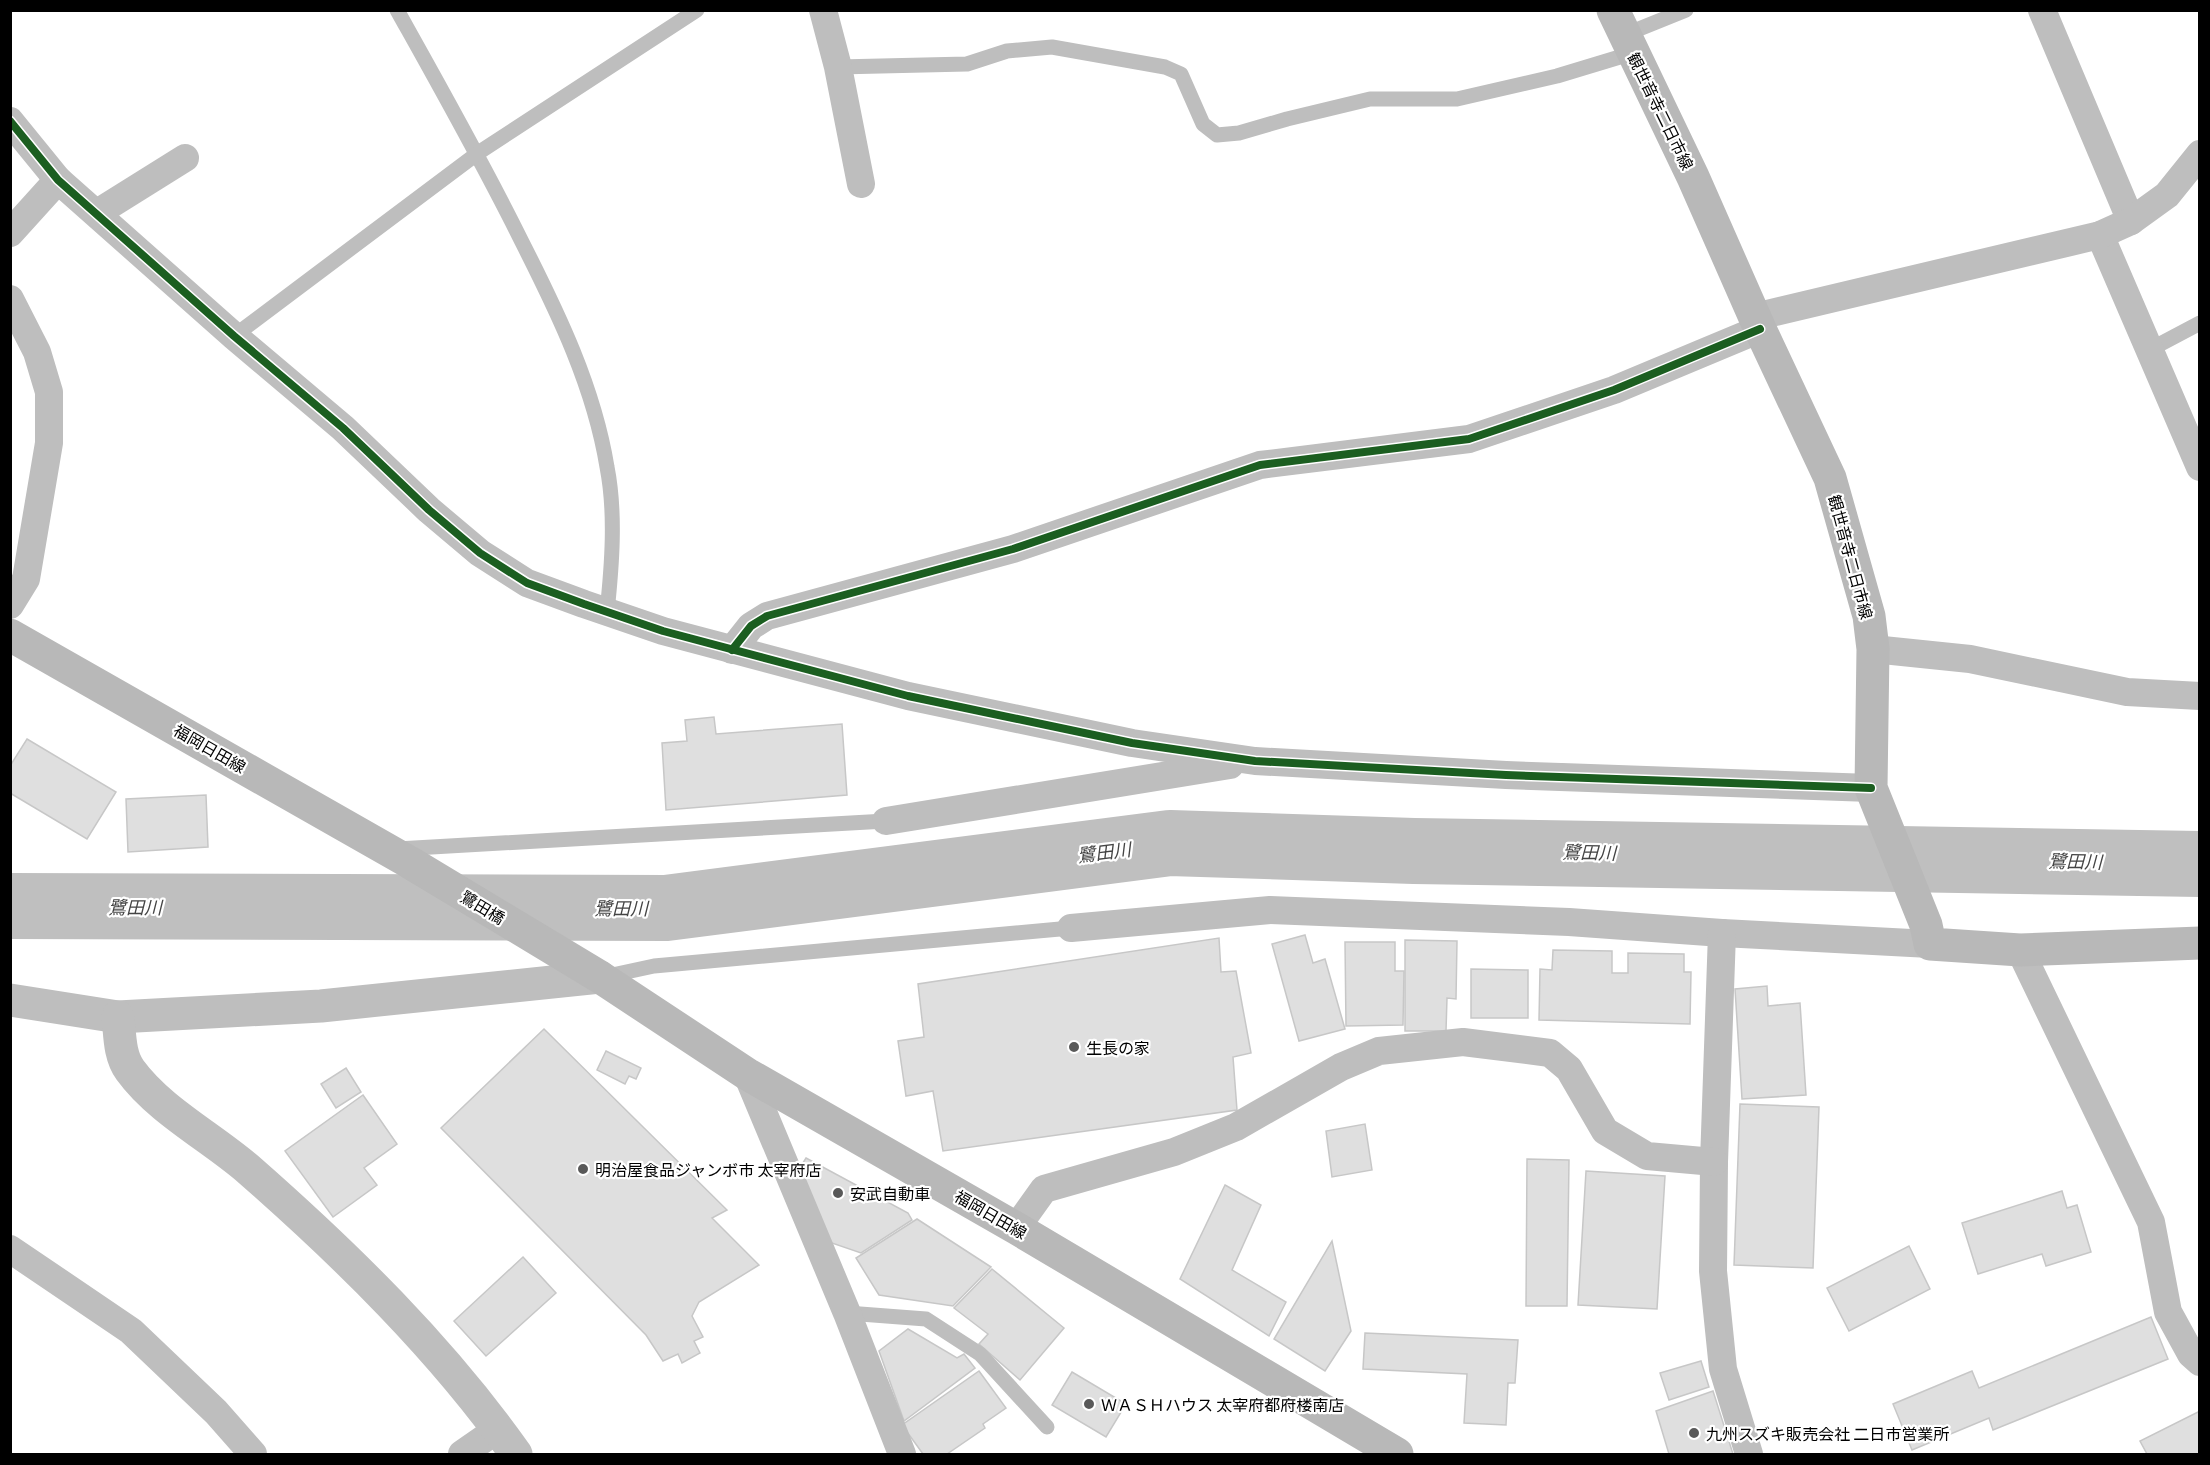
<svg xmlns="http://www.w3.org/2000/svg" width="2210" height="1465" viewBox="0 0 2210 1465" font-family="Barlow,'Noto Sans JP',sans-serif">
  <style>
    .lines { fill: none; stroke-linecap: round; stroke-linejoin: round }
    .river { stroke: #bfbfbf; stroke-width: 66 }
    .building { fill: #dfdfdf; stroke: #c7c7c7; stroke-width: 1.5 }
    .service { stroke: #bebebe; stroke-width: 15 }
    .minor { stroke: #bebebe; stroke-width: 28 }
    .tertiary { stroke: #bebebe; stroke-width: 33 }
    .secondary { stroke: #b8b8b8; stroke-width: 33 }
    .cycleway-casing { stroke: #fff; stroke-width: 11 }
    .cycleway { stroke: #1b5e20; stroke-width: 8 }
    .poi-dot { fill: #595959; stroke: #fff; stroke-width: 2 }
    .labels { text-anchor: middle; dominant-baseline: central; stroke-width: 4.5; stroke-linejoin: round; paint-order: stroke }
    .street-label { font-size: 16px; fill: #000; stroke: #fff }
    .poi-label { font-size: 16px; fill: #000; stroke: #fff; text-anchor: start }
    .water-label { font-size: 18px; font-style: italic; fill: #444; stroke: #fff }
  </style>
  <rect width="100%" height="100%" fill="#fff"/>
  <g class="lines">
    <polyline class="river" points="10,906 666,908 1170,843 1414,851 2200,864"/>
  </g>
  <g class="building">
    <polygon points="714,717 716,734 842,724 847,795 666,810 662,743 687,741 685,720"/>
    <polygon points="27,739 116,792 87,839 10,793 10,766"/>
    <polygon points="206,795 208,847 128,852 126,799"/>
    <polygon points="1305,935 1313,963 1325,959 1345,1029 1299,1041 1272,944"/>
    <polygon points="1219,938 1221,972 1236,971 1251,1053 1233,1057 1237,1110 943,1151 933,1091 906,1096 898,1041 924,1037 918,984"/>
    <polygon points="1405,940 1457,941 1456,999 1447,998 1446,1031 1405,1031"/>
    <polygon points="1345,942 1395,942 1395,971 1404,971 1403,1025 1346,1026"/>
    <polygon points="1553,950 1612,951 1612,973 1628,973 1628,953 1684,954 1684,972 1691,972 1690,1024 1539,1020 1540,969 1552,970"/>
    <polygon points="1471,969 1528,970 1528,1018 1471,1018"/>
    <polygon points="1767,986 1768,1006 1800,1003 1806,1095 1742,1099 1735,989"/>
    <polygon points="544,1029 727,1210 712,1218 759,1265 699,1302 692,1316 703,1337 694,1341 700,1353 682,1363 678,1354 663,1361 646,1335 441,1128"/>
    <polygon points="606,1051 641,1068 636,1079 629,1076 625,1084 597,1070"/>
    <polygon points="346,1068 361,1092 336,1108 321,1084"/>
    <polygon points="363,1095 397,1144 364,1168 377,1185 333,1217 285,1151"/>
    <polygon points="1740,1104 1819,1107 1813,1268 1734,1265"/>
    <polygon points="1365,1124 1372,1170 1332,1177 1326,1131"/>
    <polygon points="806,1158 908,1213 912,1220 861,1253 823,1240 796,1174"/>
    <polygon points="1527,1159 1569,1160 1567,1306 1526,1306"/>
    <polygon points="1586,1171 1665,1176 1657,1309 1578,1305"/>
    <polygon points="1225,1185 1261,1205 1232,1270 1286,1302 1269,1336 1180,1279"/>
    <polygon points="2062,1191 2067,1208 2077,1205 2091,1252 2046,1266 2042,1254 1978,1274 1962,1223"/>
    <polygon points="917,1219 991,1267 953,1306 879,1295 856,1258"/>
    <polygon points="1332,1241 1351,1331 1325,1371 1274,1339"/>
    <polygon points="1909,1246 1930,1289 1849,1331 1827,1288"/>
    <polygon points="523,1257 556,1293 486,1356 454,1321"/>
    <polygon points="992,1269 1064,1328 1020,1380 979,1344 988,1334 954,1308"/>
    <polygon points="2151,1317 2168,1359 1993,1430 1989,1418 1912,1450 1893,1404 1972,1371 1979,1388"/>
    <polygon points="908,1329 957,1358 964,1354 975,1368 904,1421 879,1351"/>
    <polygon points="1365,1333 1518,1340 1515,1383 1508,1383 1506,1425 1464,1423 1467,1374 1363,1369"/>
    <polygon points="1701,1361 1709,1387 1669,1400 1660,1373"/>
    <polygon points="979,1371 1006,1408 983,1424 985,1428 947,1454 923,1454 902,1425"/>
    <polygon points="1072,1372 1126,1404 1106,1437 1052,1405"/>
    <polygon points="1713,1391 1733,1454 1669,1454 1656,1411"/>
    <polygon points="2200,1411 2200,1454 2147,1454 2140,1441"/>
  </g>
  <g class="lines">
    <g class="service">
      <path d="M 397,10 C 440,87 483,163 522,242 C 558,313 594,387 607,467 C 616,513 612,565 607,612"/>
      <polyline points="1624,35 1686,10"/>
      <polyline points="838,67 967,64 1007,51 1052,47 1165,67 1181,74 1203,124 1217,135 1239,133 1287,119 1370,99 1457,99 1557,76 1633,53"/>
      <polyline points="234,336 478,153 697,10"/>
      <polyline points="2149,350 2200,323"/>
      <polyline points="397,849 886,821"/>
      <polyline points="603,977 654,966 1071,928"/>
      <polyline points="847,1313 926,1319 980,1354 1047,1427"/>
    </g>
    <g class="minor">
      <polyline points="823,10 838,67 861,184"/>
      <polyline points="2042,10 2131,221"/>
      <polyline points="10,121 58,180 234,336 343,428 429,510 480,553 527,583 584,604 663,631 908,696 1132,743 1255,761 1506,775 1871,788"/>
      <polyline points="97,213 185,158"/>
      <polyline points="10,233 58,180"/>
      <polyline points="2100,235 2200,467"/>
      <polyline points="10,299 37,352 49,392 49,443 26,579 10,605"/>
      <polyline points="1754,317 2100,235 2131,221 2167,195 2200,154"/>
      <polyline points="1873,649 1970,659 2127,692 2200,696"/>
      <polyline points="732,650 751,626 767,616 1013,549 1260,465 1469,439 1614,390 1760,329"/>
      <polyline points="886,821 1230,765"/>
      <polyline points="1071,928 1270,910 1569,922 1722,933 1930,944"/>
      <polyline points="1722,933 1714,1162 1713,1271 1723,1369 1749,1454"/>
      <polyline points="2020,950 2151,1222 2168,1312 2191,1354 2200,1362"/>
      <polyline points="747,1074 847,1313 902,1454"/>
      <polyline points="1016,1228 1044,1189 1174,1152 1236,1127 1341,1067 1379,1051 1463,1042 1550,1053 1569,1069 1605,1131 1647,1156 1714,1162"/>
      <polyline points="10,1249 131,1331 216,1412 253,1454"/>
      <polyline points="462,1454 498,1429"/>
    </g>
    <g class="tertiary">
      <polyline points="10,1000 118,1017 321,1006 600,977"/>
      <path d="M 118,1017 C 120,1034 119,1055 130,1070 C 159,1110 211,1137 248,1169 C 346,1255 441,1348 516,1454"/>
    </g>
    <g class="secondary">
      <polyline points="1613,10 1693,177 1760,329 1830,478 1869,616 1873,649 1871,788 1926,925 1930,944 2020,950 2200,943"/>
      <polyline points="10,635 409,862 600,977 747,1074 1016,1228 1397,1454"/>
    </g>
    <g class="cycleway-casing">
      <g id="cycleway">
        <polyline points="10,121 58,180 234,336 343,428 429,510 480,553 527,583 584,604 663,631 908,696 1132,743 1255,761 1506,775 1871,788"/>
        <polyline points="732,650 751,626 767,616 1013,549 1260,465 1469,439 1614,390 1760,329"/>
      </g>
    </g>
    <use href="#cycleway" class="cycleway"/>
  </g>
  <g class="poi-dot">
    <circle cx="1074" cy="1047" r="6"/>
    <circle cx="583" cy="1169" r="6"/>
    <circle cx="838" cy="1193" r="6"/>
    <circle cx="1089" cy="1404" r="6"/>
    <circle cx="1694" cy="1433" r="6"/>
  </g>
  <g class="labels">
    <g class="street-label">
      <text transform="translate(1661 111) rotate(64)">観世音寺二日市線</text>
      <text transform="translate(1851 557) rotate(75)">観世音寺二日市線</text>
      <text transform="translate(210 748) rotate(30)">福岡日田線</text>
      <text transform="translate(483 907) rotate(31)">鷺田橋</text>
      <text transform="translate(991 1214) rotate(30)">福岡日田線</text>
    </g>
    <g class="poi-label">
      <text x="1086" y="1047">生長の家</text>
      <text x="595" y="1169">明治屋食品ジャンボ市 太宰府店</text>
      <text x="850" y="1193">安武自動車</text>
      <text x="1101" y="1404">ＷＡＳＨハウス 太宰府都府楼南店</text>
      <text x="1706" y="1433">九州スズキ販売会社 二日市営業所</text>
    </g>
    <g class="water-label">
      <text transform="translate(1104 852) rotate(-7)">鷺田川</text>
      <text transform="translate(1589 852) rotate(1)">鷺田川</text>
      <text transform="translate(2075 861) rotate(1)">鷺田川</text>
      <text x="135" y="907">鷺田川</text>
      <text x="621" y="908">鷺田川</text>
    </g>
  </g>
  <rect width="2210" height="1465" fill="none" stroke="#000000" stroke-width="24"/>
</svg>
